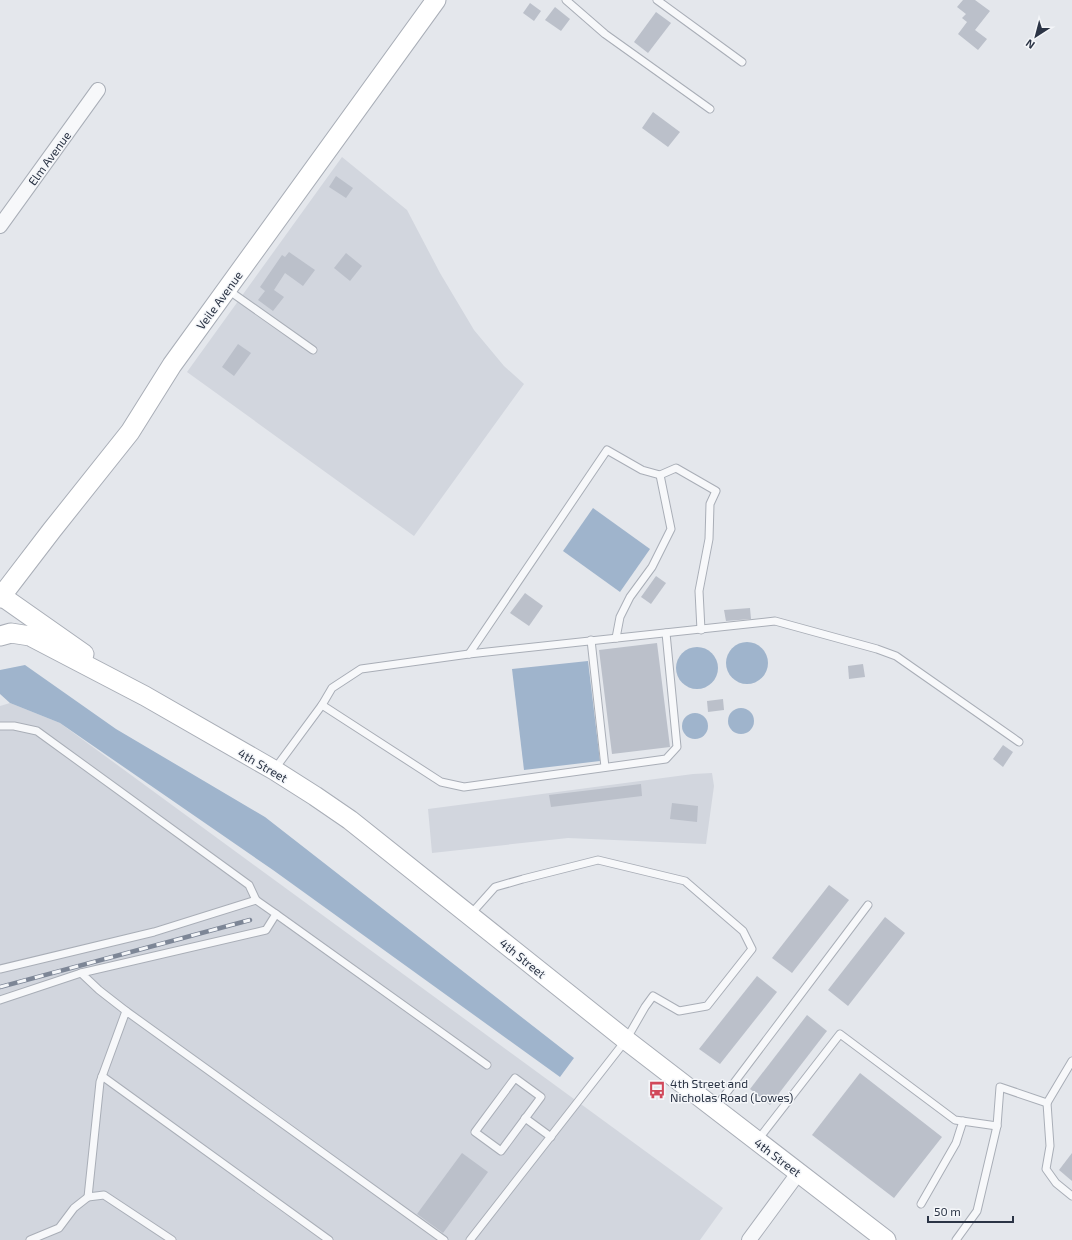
<svg xmlns="http://www.w3.org/2000/svg" width="1072" height="1240" viewBox="0 0 1072 1240" font-family="'Exo 2',sans-serif">
  <style>
    .built { fill: #d2d6de }
    .water { fill: #9fb4cc }
    .building { fill: #bbc0ca }
    .lines { fill: none; stroke-linecap: round; stroke-linejoin: round }
    .lane-casing { stroke: #a9aeb7; stroke-width: 9 }
    .street-casing { stroke: #a9aeb7; stroke-width: 16 }
    .secondary-casing { stroke: #a9aeb7; stroke-width: 21 }
    .lane { stroke: #f7f8fa; stroke-width: 7 }
    .street { stroke: #f7f8fa; stroke-width: 14 }
    .secondary { stroke: #fff; stroke-width: 19 }
    .rail-casing { stroke: #7d8696; stroke-width: 4.5 }
    .rail { stroke: #f4f6f9; stroke-width: 3; stroke-dasharray: 9; stroke-linecap: butt }
    .labels { text-anchor: middle; dominant-baseline: central; stroke-width: 3; stroke-linejoin: round; paint-order: stroke }
    .street-label { font-size: 12px; fill: #2b3445; stroke: #f4f6f9 }
    .poi-label { font-size: 12px; fill: #2b3445; stroke: #f4f6f9; text-anchor: start }
  </style>
  <rect width="100%" height="100%" fill="#e4e7ec"/>
  <g class="built">
    <polygon points="342,157 407,210 440,273 474,330 504,366 524,384 414,536 187,372"/>
    <polygon points="10,703 60,723 723,1208 700,1240 0,1240 0,706"/>
    <polygon points="712,773 714,786 706,844 568,838 432,853 428,809 693,774"/>
  </g>
  <g class="water">
    <polygon points="593,508 650,549 620,592 563,551"/>
    <circle cx="747" cy="663" r="21"/>
    <circle cx="697" cy="668" r="21"/>
    <polygon points="588,661 600,761 524,770 512,669"/>
    <polygon points="25,665 116,729 265,817 574,1058 560,1077 273,870 60,723 10,703 0,694 0,670"/>
    <circle cx="741" cy="721" r="13"/>
    <circle cx="695" cy="726" r="13"/>
  </g>
  <g class="building">
    <polygon points="963,0 975,0 990,11 975,30 987,39 978,50 958,34 967,22 962,18 966,14 957,7"/>
    <polygon points="530,3 541,11 534,21 523,13"/>
    <polygon points="555,7 570,19 561,31 545,20"/>
    <polygon points="656,12 671,23 648,53 634,42"/>
    <polygon points="653,112 680,132 668,147 642,128"/>
    <polygon points="336,176 353,188 346,198 329,187"/>
    <polygon points="289,252 315,270 303,286 285,273 274,290 284,297 273,311 258,300 265,291 260,287 282,255 285,257"/>
    <polygon points="346,253 362,266 350,281 334,268"/>
    <polygon points="238,344 251,353 234,376 222,367"/>
    <polygon points="656,576 666,583 651,604 641,597"/>
    <polygon points="525,593 543,606 529,626 510,613"/>
    <polygon points="750,608 751,619 726,621 724,610"/>
    <polygon points="657,643 670,747 612,754 599,650"/>
    <polygon points="863,664 865,677 849,679 848,666"/>
    <polygon points="723,699 724,710 708,712 707,701"/>
    <polygon points="1003,745 1013,752 1003,767 993,759"/>
    <polygon points="641,784 642,796 551,807 549,795"/>
    <polygon points="672,803 698,806 697,822 670,819"/>
    <polygon points="829,885 849,900 792,973 772,958"/>
    <polygon points="885,917 905,933 848,1006 828,990"/>
    <polygon points="757,976 777,992 720,1064 699,1049"/>
    <polygon points="807,1015 827,1031 770,1105 750,1089"/>
    <polygon points="860,1073 942,1137 894,1198 812,1135"/>
    <polygon points="462,1153 488,1172 443,1233 417,1214"/>
    <polygon points="1072,1153 1072,1181 1059,1170"/>
  </g>
  <g class="lines">
    <g class="lane-casing">
      <g id="lane">
        <polyline points="566,0 605,34 710,109"/>
        <polyline points="657,0 742,62"/>
        <polyline points="228,290 313,350"/>
        <polyline points="616,638 620,617 630,597 652,567 671,529 660,475 676,468 716,491 710,504 709,539 699,591 701,630"/>
        <polyline points="591,640 605,767"/>
        <polyline points="469,654 607,450 642,470 660,475"/>
        <polyline points="322,705 441,782 464,787 666,759 677,747 666,633"/>
        <polyline points="0,726 14,726 37,731 249,885 256,900"/>
        <polyline points="274,770 322,705 332,688 361,669 469,654 775,621 877,649 896,656 1019,742"/>
        <polyline points="276,914 487,1065"/>
        <polyline points="470,915 495,887 523,879 598,860 685,881 743,931 752,949 707,1006 679,1011 653,996 645,1007 626,1040 470,1240"/>
        <polyline points="0,969 154,932 256,900 276,914 266,930 81,973 99,990 126,1011"/>
        <polyline points="0,1000 81,973"/>
        <polyline points="102,1076 329,1240"/>
        <polygon points="515,1078 541,1097 501,1151 475,1132"/>
        <polyline points="1047,1103 1050,1146 1046,1169 1056,1183 1072,1196"/>
        <polyline points="715,1108 868,905"/>
        <polyline points="525,1118 551,1137"/>
        <polyline points="757,1141 840,1034 955,1120 997,1126"/>
        <polyline points="921,1204 956,1143 963,1121"/>
        <polyline points="30,1240 59,1228 74,1208 88,1197"/>
        <polyline points="172,1240 104,1195 88,1197 100,1082 126,1011 444,1240"/>
        <polyline points="956,1240 977,1211 997,1126 1000,1087 1047,1103 1072,1061"/>
      </g>
    </g>
    <g class="street-casing">
      <g id="street">
        <polyline points="0,226 98,90"/>
        <polyline points="749,1240 799,1172"/>
      </g>
    </g>
    <g class="secondary-casing">
      <g id="secondary">
        <polyline points="0,595 84,654"/>
        <polyline points="0,598 52,530 130,432 172,365 436,0"/>
        <polyline points="0,636 11,633 30,636 145,696 274,770 315,796 350,820 626,1040 886,1240"/>
      </g>
    </g>
    <use href="#lane" class="lane"/>
    <use href="#street" class="street"/>
    <use href="#secondary" class="secondary"/>
    <g class="rail-casing">
      <polyline id="rail" points="0,987 250,920"/>
    </g>
    <use href="#rail" class="rail"/>
  </g>
  <defs>
    <g id="bus-bare" transform="scale(1.38)"><path d="M-5-6H5V4H4V6H2V4H-2V6H-4V4H-5ZM-3.5-4V0h7V-4ZM-3.5 1.2v1.5H-2V1.2ZM2 1.2v1.5H3.5V1.2Z" fill="#d1495b" stroke="#f4f6f9" stroke-width="2.5" paint-order="stroke"/></g>
  </defs>
  <g fill-rule="evenodd">
    <use href="#bus-bare" x="657" y="1090"/>
  </g>
  <g class="labels">
    <g class="street-label">
      <text transform="translate(49 158) rotate(-54)">Elm Avenue</text>
      <text transform="translate(219 300) rotate(-54)">Veile Avenue</text>
      <text transform="translate(263 765) rotate(30)">4th Street</text>
      <text transform="translate(523 958) rotate(39)">4th Street</text>
      <text transform="translate(778 1157) rotate(37)">4th Street</text>
    </g>
    <g class="poi-label">
      <text x="670" y="1083">4th Street and<tspan x="670" dy="14">Nicholas Road (Lowes)</tspan></text>
    </g>
  </g>
  <g transform="translate(1036 36) rotate(216)" stroke="#f4f6f9" stroke-width="3" paint-order="stroke">
  <path d="M0-3L7 15L0 10L-7 15Z" fill="#2b3445"/>
  <text y="-6" font-size="11" font-weight="bold" text-anchor="middle" fill="#2b3445">N</text>
  </g>
  <path d="M928 1216v6h85v-6" fill="none" stroke="#2b3445" stroke-width="2"/>
  <text x="934" y="1216" font-size="12" fill="#2b3445" stroke="#f4f6f9" stroke-width="3" paint-order="stroke">50 m</text>
</svg>
